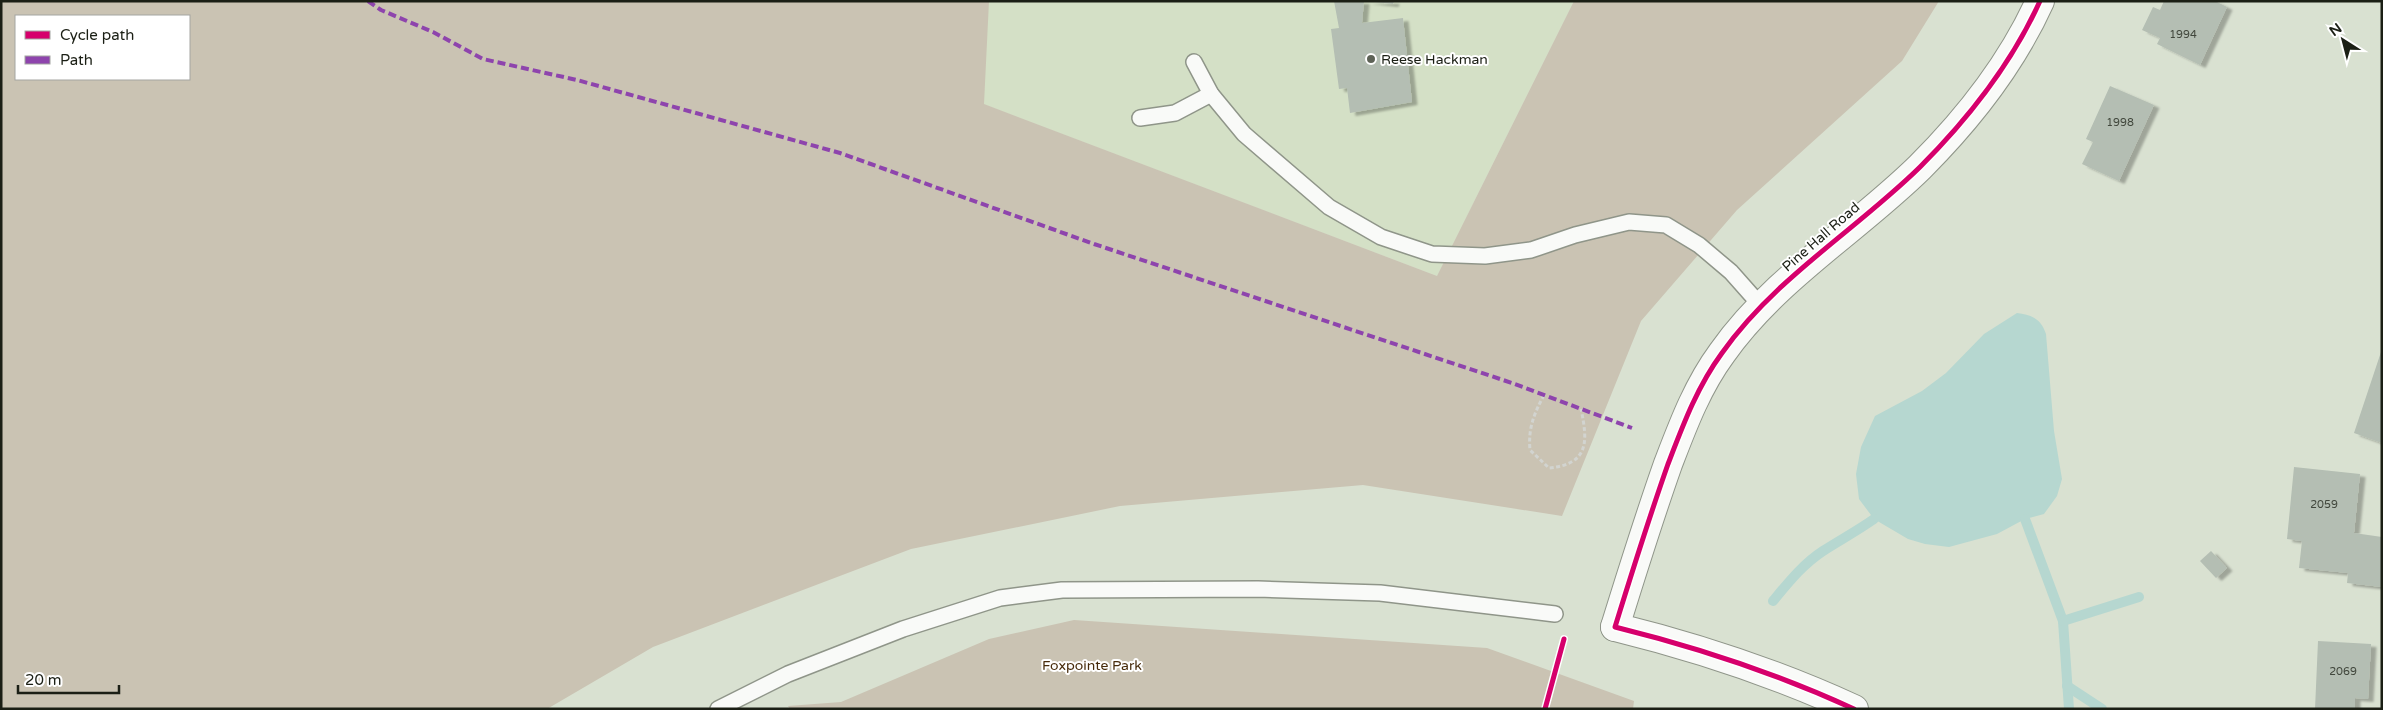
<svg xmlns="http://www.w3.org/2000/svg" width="2383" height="710" viewBox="0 0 2383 710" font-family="'Varela Round',sans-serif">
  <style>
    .built { fill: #d4e0c6 }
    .green { fill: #cac3b3; fill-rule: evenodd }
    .water { fill: #b6d7d0 }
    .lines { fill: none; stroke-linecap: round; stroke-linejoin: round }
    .stream { stroke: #b6d7d0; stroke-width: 10 }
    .building { fill: #b4beb3; filter: url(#shadow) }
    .lane-casing { stroke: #8f9589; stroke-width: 18 }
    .street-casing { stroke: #8f9589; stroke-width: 30 }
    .secondary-casing { stroke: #8f9589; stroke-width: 30 }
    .path { stroke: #d2d4d0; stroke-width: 3; stroke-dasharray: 4 2.5; stroke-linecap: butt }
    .lane { stroke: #f9faf8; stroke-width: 15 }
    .street { stroke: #f9faf8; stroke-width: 28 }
    .secondary { stroke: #f9faf8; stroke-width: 28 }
    .quiet { stroke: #8e44ad; stroke-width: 4; stroke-dasharray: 8 4; stroke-linecap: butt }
    .cycleway-casing { stroke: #fff; stroke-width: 8 }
    .cycleway { stroke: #d6006c; stroke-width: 5 }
    .poi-dot { fill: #5e6357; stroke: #fff; stroke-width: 2 }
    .labels { text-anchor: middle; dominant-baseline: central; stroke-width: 4; stroke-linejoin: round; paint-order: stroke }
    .number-label { font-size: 11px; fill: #41473c }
    .poi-label { font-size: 14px; fill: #1b1f15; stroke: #fff; text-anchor: start }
    .street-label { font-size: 14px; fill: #1b1f15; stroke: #fff }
    .park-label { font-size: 14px; fill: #472b0b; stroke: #fff }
  </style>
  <defs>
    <filter id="shadow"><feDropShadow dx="5.5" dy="3" stdDeviation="1" flood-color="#0004"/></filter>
  </defs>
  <rect width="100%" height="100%" fill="#d9e1d1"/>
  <polygon class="built" points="654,1 1574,1 1437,276 983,104"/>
  <g class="green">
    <path d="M 1,1 L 989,1 L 984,104 L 1437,276 L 1574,1 L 1939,1 L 1902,61 L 1737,210 L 1641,321 L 1562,516 L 1363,485 L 1120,506 L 911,549 L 653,647 L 547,709 L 1,709 ZM 16,16 L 189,16 L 189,79 L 16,79 Z"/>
    <polygon points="1074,620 1487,648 1634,701 1633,709 790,709 788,706 841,702 989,639"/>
  </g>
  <path class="water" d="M 2017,313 C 2032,315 2041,319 2046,334 L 2054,431 L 2062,479 L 2057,496 L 2044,514 L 2025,519 L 1997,534 L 1949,547 L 1925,544 L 1908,539 L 1874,519 L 1859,499 L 1856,474 L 1861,447 L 1875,416 L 1922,391 L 1946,373 L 1984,334 Z"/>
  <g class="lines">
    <g class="stream">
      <polyline points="2025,519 2063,621 2069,709"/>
      <path d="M 1773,601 C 1788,583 1803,564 1823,551 C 1840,540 1857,531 1874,519"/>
      <polyline points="2063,621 2139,597"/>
      <polyline points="2067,686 2102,709"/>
    </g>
  </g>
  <g class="building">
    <polygon points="1334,1 1364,1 1362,23 1403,18 1412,102 1350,113 1347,88 1339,89 1331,29 1339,28"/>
    <polygon points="1366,1 1394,1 1393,4"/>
    <polygon points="2164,1 2215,1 2227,7 2200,65 2157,44 2160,38 2142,30 2153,7 2160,10"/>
    <polygon points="2110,86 2154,105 2119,181 2082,164 2093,142 2086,139"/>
    <polygon points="2382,349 2382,443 2354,433"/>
    <polygon points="2294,467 2360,474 2354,533 2382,537 2382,587 2347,583 2348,573 2299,568 2302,541 2287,539"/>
    <polygon points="2211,551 2227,568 2216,578 2200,561"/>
    <polygon points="2318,641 2371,644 2368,699 2355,698 2355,709 2315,709"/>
  </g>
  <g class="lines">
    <g class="lane-casing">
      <g id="lane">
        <polyline points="1194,62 1211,94 1244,134 1329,207 1381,237 1432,254 1485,256 1531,250 1575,235 1629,222 1666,225 1699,245 1731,272 1762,307"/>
        <polyline points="1140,118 1175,113 1211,94"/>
        <polyline points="718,709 788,674 903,629 1000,598 1062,590 1258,589 1380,593 1555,614"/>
      </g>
    </g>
    <g class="street-casing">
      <path id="street" d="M 1615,627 C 1696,647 1778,674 1854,709"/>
    </g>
    <g class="secondary-casing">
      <path id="secondary" d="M 1615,627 C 1632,572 1649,518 1668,464 C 1683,425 1697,387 1722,353 C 1775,278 1856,230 1920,167 C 1968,119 2012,63 2040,1"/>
    </g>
    <path class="path" d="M 1544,395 C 1534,414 1528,428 1530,450 L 1549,468 C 1589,464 1588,442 1581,409"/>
    <use href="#lane" class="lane"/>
    <use href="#street" class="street"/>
    <use href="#secondary" class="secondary"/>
    <polyline class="quiet" points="368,1 381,10 433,32 483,59 577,80 840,153 1094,244 1512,383 1632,428"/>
    <g class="cycleway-casing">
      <g id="cycleway">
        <polyline points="1545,709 1564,639"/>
        <path d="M 1854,709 C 1778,674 1696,647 1615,627 C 1632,572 1649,518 1668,464 C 1683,425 1697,387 1722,353 C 1775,278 1856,230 1920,167 C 1968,119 2012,63 2040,1"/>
      </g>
    </g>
    <use href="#cycleway" class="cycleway"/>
  </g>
  <circle class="poi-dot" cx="1371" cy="59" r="5"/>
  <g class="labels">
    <g class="number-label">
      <text x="2183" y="34">1994</text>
      <text x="2120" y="122">1998</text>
      <text x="2324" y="504">2059</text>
      <text x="2343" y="671">2069</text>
    </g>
    <g class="poi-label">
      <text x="1381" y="59">Reese Hackman</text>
    </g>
    <g class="street-label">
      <text transform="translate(1821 237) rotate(-41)">Pine Hall Road</text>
    </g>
    <g class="park-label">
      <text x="1092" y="665">Foxpointe Park</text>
    </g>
  </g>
  <rect width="2383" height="710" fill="none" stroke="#1b1f15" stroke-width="5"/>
  <rect x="15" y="15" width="175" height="65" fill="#ffffff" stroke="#a4a5a1"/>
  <rect x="25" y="31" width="25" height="8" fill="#d6006c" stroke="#a4a5a1"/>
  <text x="60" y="40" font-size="15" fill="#1b1f15">Cycle path</text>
  <rect x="25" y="56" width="25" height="8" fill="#8e44ad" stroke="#a4a5a1"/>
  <text x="60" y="65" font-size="15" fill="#1b1f15">Path</text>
  <g transform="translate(2343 40) rotate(324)" stroke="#ffffff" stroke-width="4" paint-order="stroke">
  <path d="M0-4L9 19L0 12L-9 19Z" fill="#1b1f15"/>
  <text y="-8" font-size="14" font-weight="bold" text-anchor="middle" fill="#1b1f15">N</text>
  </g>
  <path d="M18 685v8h101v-8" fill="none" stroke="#1b1f15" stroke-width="2.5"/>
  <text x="25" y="685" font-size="15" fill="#1b1f15" stroke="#ffffff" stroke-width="4" paint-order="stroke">20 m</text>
</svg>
